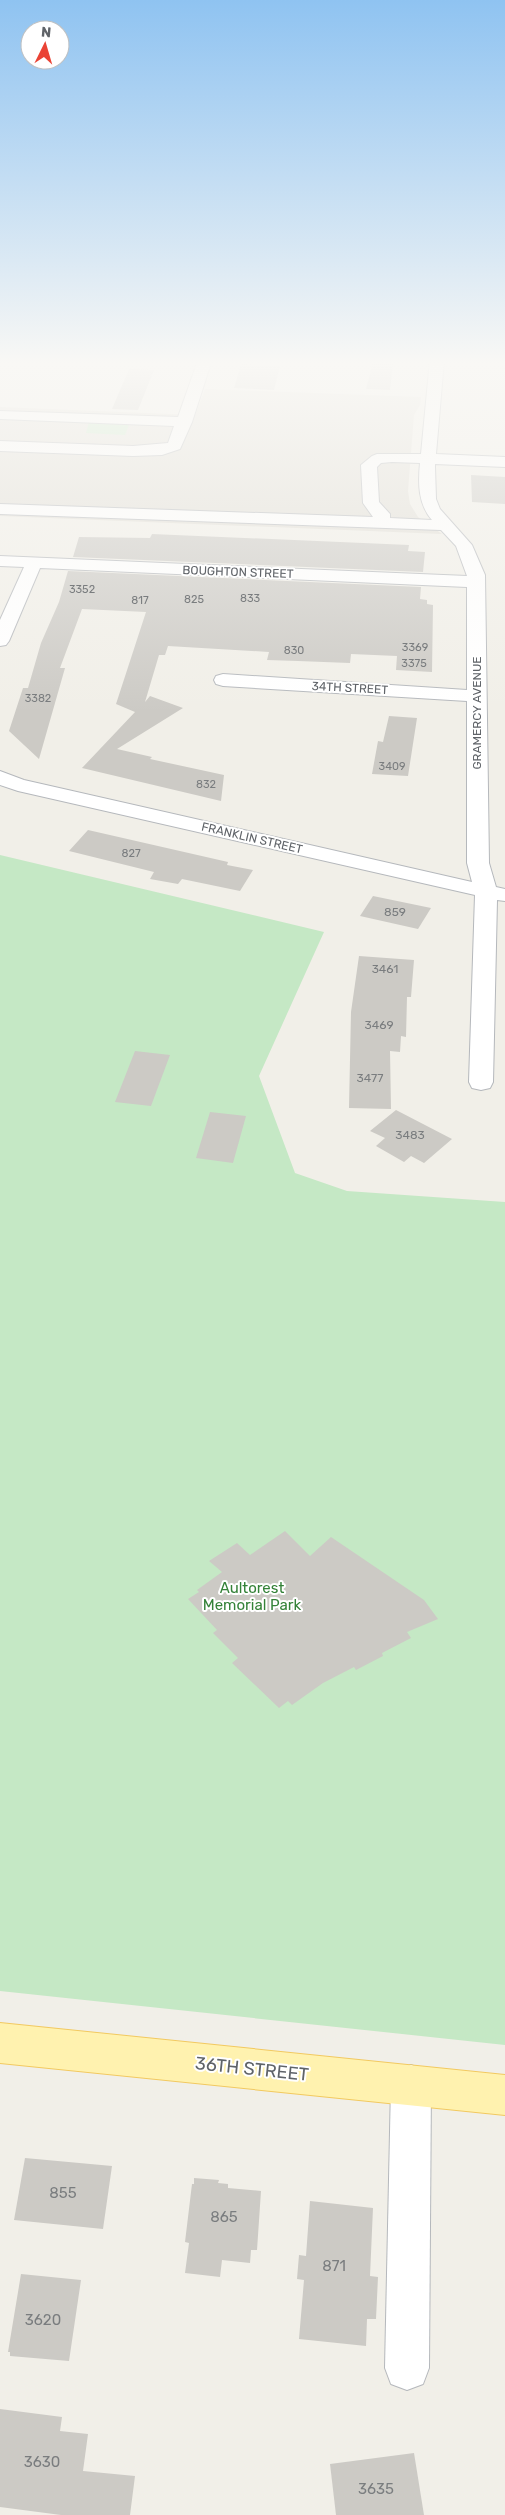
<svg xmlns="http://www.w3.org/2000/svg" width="505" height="2515" viewBox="0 0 505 2515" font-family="Rubik,sans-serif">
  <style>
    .education { fill: #e1ded6 }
    .green { fill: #c5e8c5 }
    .building { fill: #cccac5 }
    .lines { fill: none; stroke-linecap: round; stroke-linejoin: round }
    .minor-casing { stroke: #b5b8bc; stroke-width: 2 }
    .major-casing { stroke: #f2c960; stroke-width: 2 }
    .minor { fill: #fff; fill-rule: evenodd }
    .major { fill: #fff2af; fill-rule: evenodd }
    .labels { text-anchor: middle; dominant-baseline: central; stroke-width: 4; stroke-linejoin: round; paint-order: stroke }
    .far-number-label { font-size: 11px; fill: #7a7d7f }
    .far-street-label { font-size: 12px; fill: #5f6368; stroke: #fff }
    .number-label { font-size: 12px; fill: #7a7d7f }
    .park-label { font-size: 15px; fill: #348238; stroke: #fff }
    .near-number-label { font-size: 15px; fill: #7a7d7f }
    .near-street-label { font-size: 18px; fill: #5f6368; stroke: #fff }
  </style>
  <rect width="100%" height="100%" fill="#f1efe8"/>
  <polygon class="education" points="205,389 421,397 420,405 414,415 408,491 410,504 418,517 442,534 0,516 0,407 195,415"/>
  <g class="green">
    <polygon points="91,415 132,417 125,435 86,433"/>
    <polygon points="0,855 324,932 259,1076 295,1173 347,1191 505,1202 505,2045 0,1991"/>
  </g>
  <g class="building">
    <polygon points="373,362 393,362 390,390 366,389"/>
    <polygon points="241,364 280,366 274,390 234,388"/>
    <polygon points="129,369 154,370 138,410 112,409"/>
    <polygon points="471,475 505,477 505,504 472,502"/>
    <polygon points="152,534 409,545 408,551 425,552 423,572 73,557 79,537 150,538"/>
    <polygon points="68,571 421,587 420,599 427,600 427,604 433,605 432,672 396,670 397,656 351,654 350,663 298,661 267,660 269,652 168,646 165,655 159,655 145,702 150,696 183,708 117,749 152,757 150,759 224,775 221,801 82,768 135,712 116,704 146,612 82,609 60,668 65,668 39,759 9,731 23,688 28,688 41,643 59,602"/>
    <polygon points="389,716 417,718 408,776 372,774 378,741 383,742"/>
    <polygon points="88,830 228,862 227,865 253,870 240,891 182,879 178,884 150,879 154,872 69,851"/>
    <polygon points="373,896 431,908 418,929 360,916"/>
    <polygon points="359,956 414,960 411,997 407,997 406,1037 401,1036 400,1052 390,1051 391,1109 349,1108 351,1012"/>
    <polygon points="135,1051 170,1055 151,1106 115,1102"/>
    <polygon points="396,1110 452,1139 424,1163 411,1156 404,1162 376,1146 385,1138 370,1131"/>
    <polygon points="210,1112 246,1116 233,1163 196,1158"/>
    <polygon points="285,1531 310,1556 331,1537 424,1600 438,1619 407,1632 411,1638 382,1653 383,1656 356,1670 354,1667 323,1683 292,1705 288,1701 279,1708 232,1663 238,1658 213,1633 217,1630 188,1599 199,1592 197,1590 222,1572 209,1561 237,1543 250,1555"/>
    <polygon points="25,2158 112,2166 103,2229 14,2220"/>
    <polygon points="194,2178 219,2180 218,2183 228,2184 228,2188 261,2191 257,2250 251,2250 250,2263 222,2260 220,2277 185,2273 189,2243 185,2242 192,2184 194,2184"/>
    <polygon points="310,2201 373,2208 370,2276 378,2277 376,2319 367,2319 366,2346 299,2339 304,2280 297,2279 299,2255 306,2256"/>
    <polygon points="21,2274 81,2280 69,2361 10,2356 10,2352 8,2352"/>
    <polygon points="0,2409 62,2417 60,2431 88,2434 83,2471 135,2476 130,2515 61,2515 0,2507"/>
    <polygon points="414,2453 424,2515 336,2515 330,2464"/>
  </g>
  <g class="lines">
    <g class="minor-casing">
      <g id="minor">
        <polygon points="198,360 212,360 192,422 180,449 162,455 133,456 0,451 0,441 133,446 168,443 174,426 0,419 0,411 178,417"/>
        <path d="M 430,360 L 444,360 L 436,454 L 505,457 L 505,467 L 435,464 L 435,467 L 436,499 L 440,509 L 472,545 L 485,575 L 489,863 L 496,887 L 505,889 L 505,901 L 497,900 L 493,1082 L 490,1088 L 481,1090 L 472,1088 L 469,1082 L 475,895 L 18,791 L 0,785 L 0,771 L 24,780 L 472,882 L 467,863 L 467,701 L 223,686 L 216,684 L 214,680 L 216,676 L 223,674 L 467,690 L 467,587 L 40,568 L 9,641 L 6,645 L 0,646 L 0,620 L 24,567 L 0,566 L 0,556 L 467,576 L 456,546 L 441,530 L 0,514 L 0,504 L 373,517 L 363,503 L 361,465 L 372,456 L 377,454 L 421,454 ZM 392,462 L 420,463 C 418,483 418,504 432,520 L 390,518 L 390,514 L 379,502 L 377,467 L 381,463 Z"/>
        <polygon points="411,2065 425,2071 431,2085 429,2368 423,2384 407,2390 391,2384 385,2368 391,2085 397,2071"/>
      </g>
    </g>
    <g class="major-casing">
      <polygon id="major" points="0,2023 505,2075 505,2115 0,2063"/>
    </g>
    <use href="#minor" class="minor"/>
    <use href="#major" class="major"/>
  </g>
  <linearGradient id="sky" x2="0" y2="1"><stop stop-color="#8fc3f1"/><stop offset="0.51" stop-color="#f9f8f5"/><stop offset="1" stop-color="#f9f8f5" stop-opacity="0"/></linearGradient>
  <rect width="505" height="712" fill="url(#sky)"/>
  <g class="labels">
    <g class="far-number-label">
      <text x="82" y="589">3352</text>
      <text x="250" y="598">833</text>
      <text x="194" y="599">825</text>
      <text x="140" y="600">817</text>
      <text x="415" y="647">3369</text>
      <text x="294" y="650">830</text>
      <text x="414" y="663">3375</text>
      <text x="38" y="698">3382</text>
      <text x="392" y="766">3409</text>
      <text x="206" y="784">832</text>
      <text x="131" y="853">827</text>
    </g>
    <g class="far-street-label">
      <text transform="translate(238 572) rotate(2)">BOUGHTON STREET</text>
      <text transform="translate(350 688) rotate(3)">34TH STREET</text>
      <text transform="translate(477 713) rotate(-90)">GRAMERCY AVENUE</text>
      <text transform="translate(252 838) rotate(13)">FRANKLIN STREET</text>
    </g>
    <g class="number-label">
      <text x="395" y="912">859</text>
      <text x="385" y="969">3461</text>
      <text x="379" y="1025">3469</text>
      <text x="370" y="1078">3477</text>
      <text x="410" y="1135">3483</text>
    </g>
    <g class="park-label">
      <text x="252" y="1588">Aultorest<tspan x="252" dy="17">Memorial Park</tspan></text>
    </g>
    <g class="near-number-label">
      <text x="63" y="2193">855</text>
      <text x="224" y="2217">865</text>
      <text x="334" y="2266">871</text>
      <text x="43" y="2320">3620</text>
      <text x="42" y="2462">3630</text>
      <text x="376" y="2489">3635</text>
    </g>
    <g class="near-street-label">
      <text transform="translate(252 2069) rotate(6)">36TH STREET</text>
    </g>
  </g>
  <g transform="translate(45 45) rotate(5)"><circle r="24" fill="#ffffff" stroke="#bfc1c3"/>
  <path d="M0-4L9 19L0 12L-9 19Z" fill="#ea4335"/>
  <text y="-8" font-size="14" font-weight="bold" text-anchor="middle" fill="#5f6368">N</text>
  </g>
</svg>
